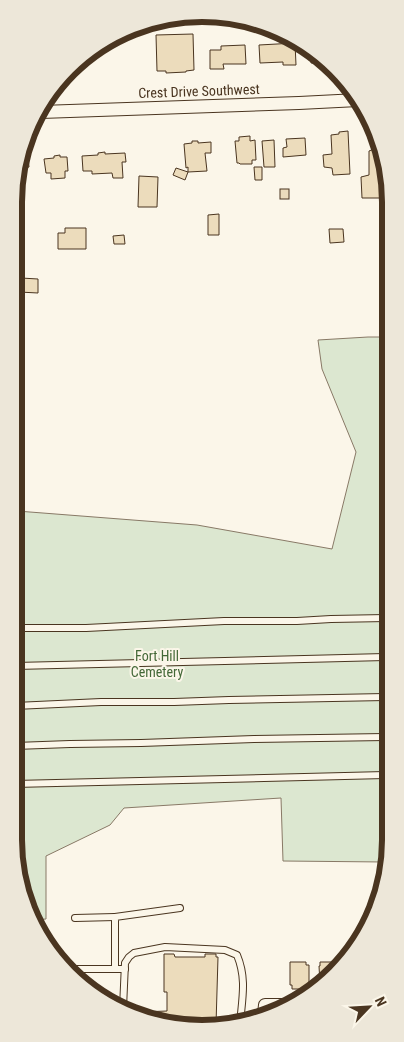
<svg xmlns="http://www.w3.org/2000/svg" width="404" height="1042" viewBox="0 0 404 1042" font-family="'Roboto Condensed',sans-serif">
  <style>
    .green { fill: #dce7d0; stroke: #887966 }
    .building { fill: #ecdcbc; stroke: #4a3520 }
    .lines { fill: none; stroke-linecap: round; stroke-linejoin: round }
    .service-casing { stroke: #4a3520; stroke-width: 8 }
    .minor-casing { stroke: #4a3520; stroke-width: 14 }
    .service { stroke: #fbf6e9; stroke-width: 6 }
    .minor { stroke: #fbf6e9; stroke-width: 12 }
    .labels { text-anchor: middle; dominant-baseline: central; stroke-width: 4; stroke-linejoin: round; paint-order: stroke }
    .street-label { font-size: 14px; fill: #4a3520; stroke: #fbf6e9 }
    .park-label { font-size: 14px; fill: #436837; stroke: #fbf6e9 }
    .rim { fill: none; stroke: #4a3520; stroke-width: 6 }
  </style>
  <rect width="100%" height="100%" fill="#fbf6e9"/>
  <polygon class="green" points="368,337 388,337 384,862 283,861 281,798 124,808 110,825 46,856 46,919 35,920 24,901 14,840 17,511 197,525 332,549 356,452 322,369 318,340"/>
  <g class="building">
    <polygon points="193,34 194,70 186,71 186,72 166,73 166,71 157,71 156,35"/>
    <polygon points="295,43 296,65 283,65 283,62 260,63 259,45"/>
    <polygon points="245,45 246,64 223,64 224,69 210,69 210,50 221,50 221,46"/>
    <polygon points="311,51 324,62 324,64 319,64 319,63 311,63"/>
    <polygon points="348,131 350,174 333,175 332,168 324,167 323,155 332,154 331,135 339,134 339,132"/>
    <polygon points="374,131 375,131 389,177 389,181 382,180 382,183 380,183 380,198 362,198 361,177 369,175 369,151 374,149"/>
    <polygon points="250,136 250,141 255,140 256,160 252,160 252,164 240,164 239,163 237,163 235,141 239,141 239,137"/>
    <polygon points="305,138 306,155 283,157 283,148 287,147 286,139"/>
    <polygon points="274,140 275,167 264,167 262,141"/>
    <polygon points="192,141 198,141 198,143 211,142 211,153 205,153 207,171 188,172 185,180 173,175 176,168 188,172 188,167 186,168 184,144 192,143"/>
    <polygon points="21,151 23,151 23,157 28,157 29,167 24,168 24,174 20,174"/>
    <polygon points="105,152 105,154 125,153 126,162 122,162 123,178 113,178 112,173 92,174 92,171 83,171 82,156 98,155 98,153"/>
    <polygon points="60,155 60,157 67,157 68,171 65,171 65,178 51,179 51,173 46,173 44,159 54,158 54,156"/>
    <polygon points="254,167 262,167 262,180 255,180"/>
    <polygon points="139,176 158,177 157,207 138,207"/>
    <rect x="280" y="189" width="9" height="10"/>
    <polygon points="219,214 219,235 208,235 208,215"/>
    <polygon points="65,228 86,228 86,249 58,249 58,233 65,233"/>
    <polygon points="329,229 343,229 344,242 330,243"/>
    <polygon points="124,235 125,244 114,244 113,236"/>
    <polygon points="19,270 22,270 21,278 38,279 38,293 19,292"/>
    <polygon points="164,954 174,954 175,957 205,957 205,954 216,954 216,957 218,957 216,1025 177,1027 138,1013 141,1013 141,1012 167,1011 167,992 164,992"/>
    <polygon points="290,962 306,962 306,965 309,965 309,984 307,984 307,989 292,989 292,985 290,985"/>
    <polygon points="320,962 336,962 336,966 338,966 338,967 320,984 319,966 320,966"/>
  </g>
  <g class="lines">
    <g class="service-casing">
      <g id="service">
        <polyline points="16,628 86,628 224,621 297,621 331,619 386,618"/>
        <polyline points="15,666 385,657"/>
        <polyline points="15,706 101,702 174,702 229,700 385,697"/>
        <polyline points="15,746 70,744 141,743 254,739 385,737"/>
        <polyline points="14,784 385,775"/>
        <polyline points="75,918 115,917"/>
        <polyline points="67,969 125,969"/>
        <polyline points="115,969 115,917 180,908"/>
        <path d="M 123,1008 L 125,963 L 129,957 L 134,953 L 165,947 L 225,950 L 237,955 C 247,979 242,999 240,1024"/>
      </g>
    </g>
    <g class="minor-casing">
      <g id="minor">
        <polyline points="41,112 299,103 358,100"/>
        <polyline points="264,1014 265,1005 287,1005"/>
      </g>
    </g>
    <use href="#service" class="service"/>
    <use href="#minor" class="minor"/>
  </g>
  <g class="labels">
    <g class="street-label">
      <text transform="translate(199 91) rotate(-2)">Crest Drive Southwest</text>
    </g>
    <g class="park-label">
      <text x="157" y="656">Fort Hill<tspan x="157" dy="16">Cemetery</tspan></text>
    </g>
  </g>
  <path d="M0 0H404V1042H0ZM202 22H202A180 180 0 0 1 382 202V840A180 180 0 0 1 202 1020H202A180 180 0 0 1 22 840V202A180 180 0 0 1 202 22Z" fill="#ede7d9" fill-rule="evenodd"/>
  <path class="rim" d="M202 22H202A180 180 0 0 1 382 202V840A180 180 0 0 1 202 1020H202A180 180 0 0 1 22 840V202A180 180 0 0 1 202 22Z"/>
  <g transform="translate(369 1007) rotate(65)" stroke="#fbf6e9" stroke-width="4" paint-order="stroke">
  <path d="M0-4L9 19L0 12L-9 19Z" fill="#4a3520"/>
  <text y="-8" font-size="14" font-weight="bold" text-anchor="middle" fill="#4a3520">N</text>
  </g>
</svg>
